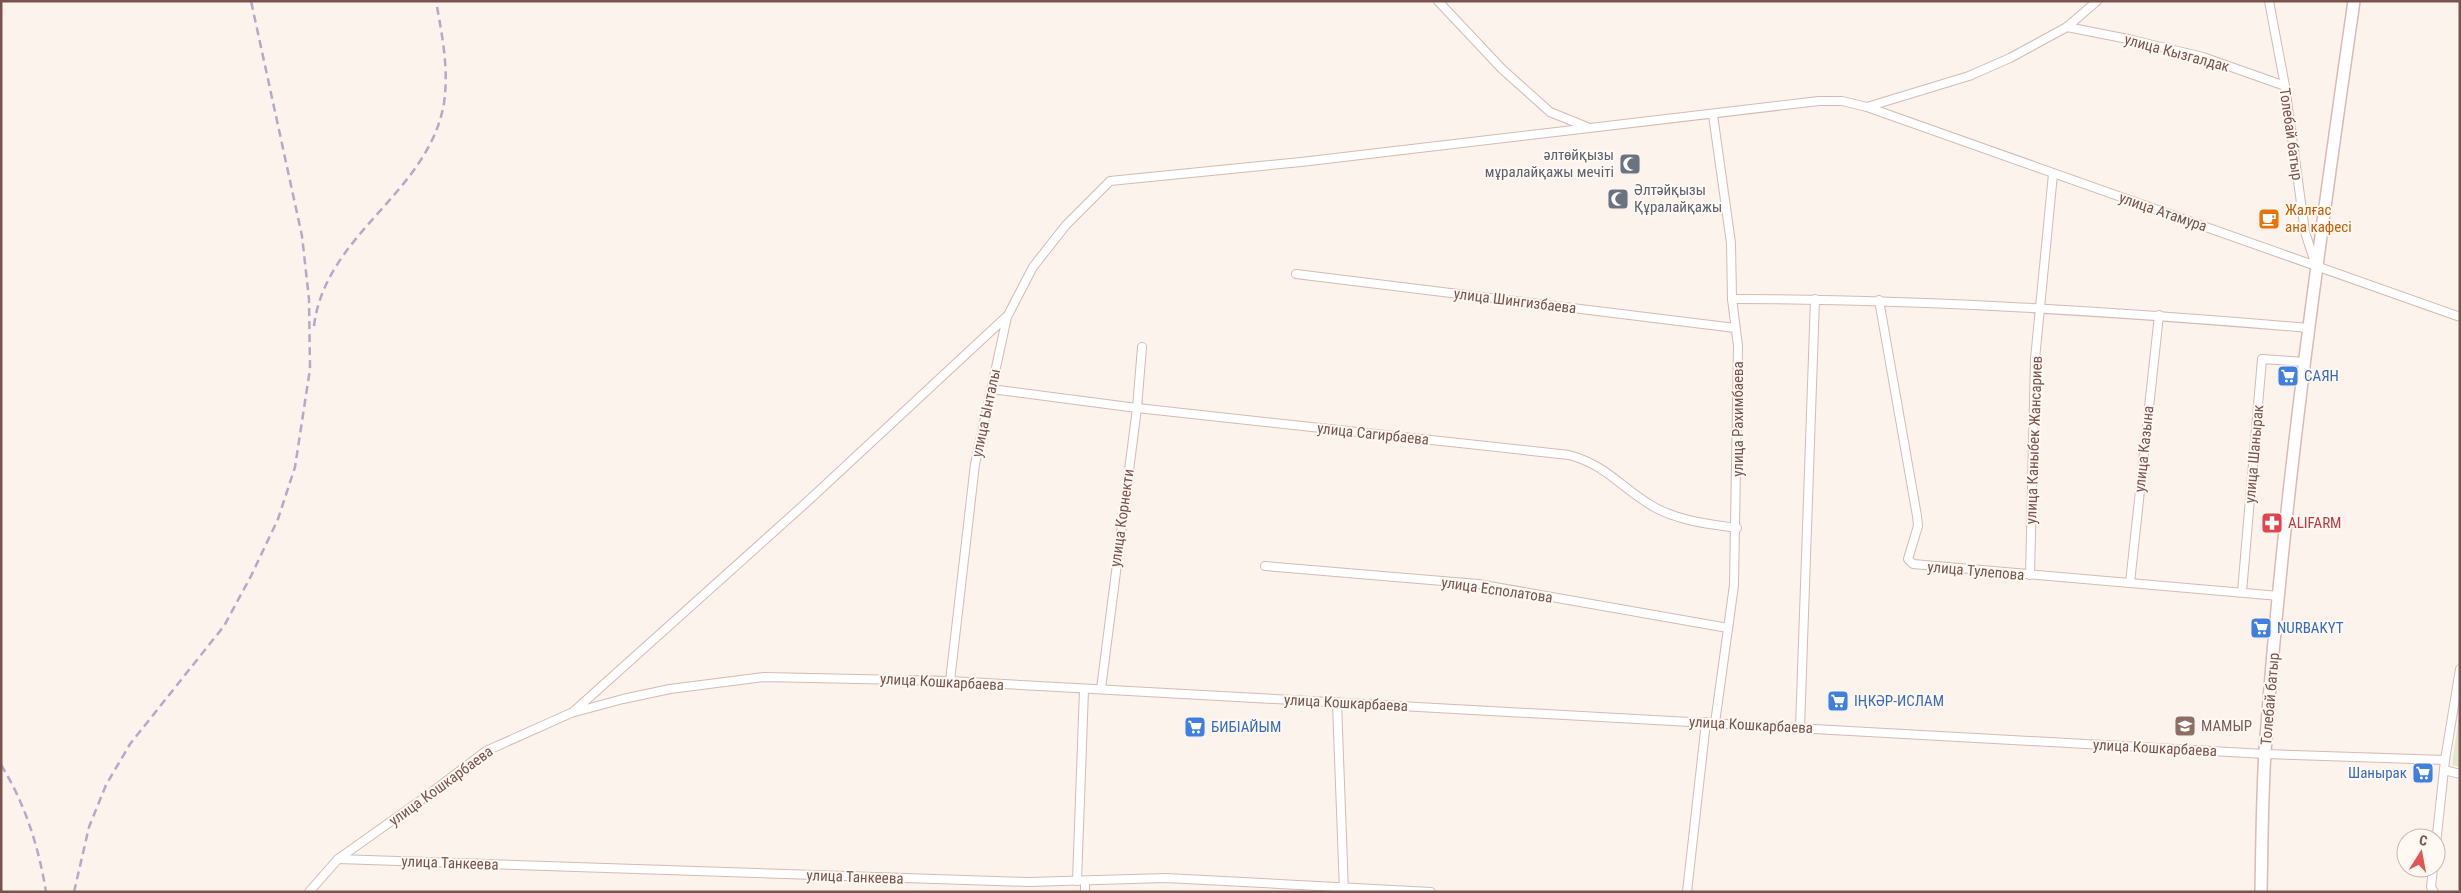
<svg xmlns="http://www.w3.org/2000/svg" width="2461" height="893" viewBox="0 0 2461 893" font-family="'Roboto Condensed',sans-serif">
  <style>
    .green { fill: #dfebca }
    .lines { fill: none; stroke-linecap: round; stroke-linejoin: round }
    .street-casing { stroke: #d2bbb4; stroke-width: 10 }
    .secondary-casing { stroke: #d7bbb4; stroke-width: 14 }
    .street { stroke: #fff; stroke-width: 8 }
    .secondary { stroke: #fff; stroke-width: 11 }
    .rail { stroke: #b3a9c8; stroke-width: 2.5; stroke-dasharray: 8 5; stroke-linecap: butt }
    .labels { text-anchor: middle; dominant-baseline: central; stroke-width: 4; stroke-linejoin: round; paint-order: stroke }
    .street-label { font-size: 15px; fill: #79544e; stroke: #fff8f3 }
    .worship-label { font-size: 15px; fill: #5b616d; stroke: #fff8f3; text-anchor: end }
    .food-label { font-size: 15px; fill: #c56008; stroke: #fff8f3; text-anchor: start }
    .shop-label { font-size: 15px; fill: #366cbe; stroke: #fff8f3; text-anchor: start }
    .health-label { font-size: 15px; fill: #be3a42; stroke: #fff8f3; text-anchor: start }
    .education-label { font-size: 15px; fill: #785e54; stroke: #fff8f3; text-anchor: start }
  </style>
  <rect width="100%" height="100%" fill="#fcf3ec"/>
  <polygon class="green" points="2460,707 2460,767 2452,765"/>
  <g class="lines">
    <g class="street-casing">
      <g id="street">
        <polyline points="1438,1 1502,69 1550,112 1587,127"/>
        <polyline points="2269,1 2285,86 2305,232 2315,263"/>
        <polyline points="2067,27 2128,39 2203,57 2285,86"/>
        <polyline points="1867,107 2460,317"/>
        <polyline points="1713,115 1731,243 1732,299 1738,346 1734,585 1715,723"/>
        <polyline points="1296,274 1735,328"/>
        <path d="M 1732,299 C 1925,299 2117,312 2309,328"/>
        <polyline points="1879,300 1917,516 1918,526 1908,559 1913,564 2279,596"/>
        <path d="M 991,389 L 1137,408 L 1569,455 C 1607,465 1622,489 1654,507 C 1679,521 1709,524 1737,528"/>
        <polyline points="1265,566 1478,584 1728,628"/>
        <polyline points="2030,575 2035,359 2053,174"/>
        <polyline points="2130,583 2159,315"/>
        <polyline points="2242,592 2262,359 2305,362"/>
        <polyline points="950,681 975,464 1007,317 1033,267 1066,225 1110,181 1301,162 1819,101 1842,101 1867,107 1969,76 2010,58 2067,27 2097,1"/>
        <polyline points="1101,689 1137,408 1142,347"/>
        <polyline points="1337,703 1344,892"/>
        <polyline points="573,712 808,501 1006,317"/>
        <polyline points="1800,728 1815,299"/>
        <polyline points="2444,770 2460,774"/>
        <polyline points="2436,844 2445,760 2460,669"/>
        <polyline points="338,859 1028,882 1166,878 1431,892"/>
        <polyline points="2433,868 2431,887 2434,892"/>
        <polyline points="1077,881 1084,690"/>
        <polyline points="1085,881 1085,892"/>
        <polyline points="309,892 338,859 424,798 486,751 571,713 623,699 670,689 764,677 950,681 2265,754 2445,760"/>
        <polyline points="1687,892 1706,722"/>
      </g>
    </g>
    <g class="secondary-casing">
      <path id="secondary" d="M 2261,892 C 2262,845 2262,799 2265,752 C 2283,501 2318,251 2354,1"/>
    </g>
    <use href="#street" class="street"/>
    <use href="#secondary" class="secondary"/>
    <g class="rail">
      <path d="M 314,326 C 325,234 429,193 444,103 C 449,68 442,35 436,1"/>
      <path d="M 1,765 C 25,803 39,848 46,892"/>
      <polyline points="74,892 89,827 106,785 130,744 224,626 251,576 278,519 295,467 310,369 309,299 302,236 251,1"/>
    </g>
  </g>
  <defs>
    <g id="mosque-square" transform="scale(1.125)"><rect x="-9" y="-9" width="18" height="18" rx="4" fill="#6b7280" stroke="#fff8f3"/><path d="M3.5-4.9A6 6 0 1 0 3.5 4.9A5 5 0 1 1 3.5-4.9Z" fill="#fff"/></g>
    <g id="cafe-square" transform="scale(1.125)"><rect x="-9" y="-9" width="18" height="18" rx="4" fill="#e8710a" stroke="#fff8f3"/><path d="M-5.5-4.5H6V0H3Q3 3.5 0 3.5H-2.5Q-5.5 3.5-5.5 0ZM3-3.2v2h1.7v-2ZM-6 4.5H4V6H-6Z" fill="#fff"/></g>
    <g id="supermarket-square" transform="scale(1.125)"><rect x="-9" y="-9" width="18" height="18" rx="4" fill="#3f7fe0" stroke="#fff8f3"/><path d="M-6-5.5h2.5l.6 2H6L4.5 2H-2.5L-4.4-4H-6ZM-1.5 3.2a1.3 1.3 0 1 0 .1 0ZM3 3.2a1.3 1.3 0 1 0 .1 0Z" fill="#fff"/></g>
    <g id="pharmacy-square" transform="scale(1.125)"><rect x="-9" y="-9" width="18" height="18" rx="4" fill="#e0444e" stroke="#fff8f3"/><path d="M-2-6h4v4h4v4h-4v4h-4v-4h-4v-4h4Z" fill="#fff"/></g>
    <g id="school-square" transform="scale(1.125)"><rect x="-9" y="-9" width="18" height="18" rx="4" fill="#8d6e63" stroke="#fff8f3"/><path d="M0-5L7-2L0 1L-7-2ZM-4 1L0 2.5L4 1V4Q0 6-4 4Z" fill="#fff"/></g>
  </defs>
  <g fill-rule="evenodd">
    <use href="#mosque-square" x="1630" y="164"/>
    <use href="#mosque-square" x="1618" y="199"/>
    <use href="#cafe-square" x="2269" y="219"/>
    <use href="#supermarket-square" x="2288" y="376"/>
    <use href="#pharmacy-square" x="2272" y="523"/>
    <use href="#supermarket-square" x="2261" y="628"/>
    <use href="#supermarket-square" x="1838" y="701"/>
    <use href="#school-square" x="2185" y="726"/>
    <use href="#supermarket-square" x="1195" y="727"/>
    <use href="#supermarket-square" x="2423" y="773"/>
  </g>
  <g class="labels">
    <g class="street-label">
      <text transform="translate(2177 53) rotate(15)">улица Кызгалдак</text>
      <text transform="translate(2291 134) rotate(82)">Толебай батыр</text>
      <text transform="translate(2163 212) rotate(19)">улица Атамура</text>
      <text transform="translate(1515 301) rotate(7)">улица Шингизбаева</text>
      <text transform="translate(986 413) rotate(-78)">улица Ынталы</text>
      <text transform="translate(1738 419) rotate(-90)">улица Рахимбаева</text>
      <text transform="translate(1373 434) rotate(6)">улица Сагирбаева</text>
      <text transform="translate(2034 440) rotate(-88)">улица Каныбек Жансариев</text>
      <text transform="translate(2144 449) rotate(-84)">улица Казына</text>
      <text transform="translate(2254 454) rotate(-85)">улица Шанырак</text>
      <text transform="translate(1122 518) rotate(-82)">улица Корнекти</text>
      <text transform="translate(1976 571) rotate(5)">улица Тулепова</text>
      <text transform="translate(1497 590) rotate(8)">улица Есполатова</text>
      <text transform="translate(942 682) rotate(3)">улица Кошкарбаева</text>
      <text transform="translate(2270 699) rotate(-85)">Толебай батыр</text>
      <text transform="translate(1346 703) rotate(3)">улица Кошкарбаева</text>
      <text transform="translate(1751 725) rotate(3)">улица Кошкарбаева</text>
      <text transform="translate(2155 748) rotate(3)">улица Кошкарбаева</text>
      <text transform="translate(441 786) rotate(-36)">улица Кошкарбаева</text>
      <text transform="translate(450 863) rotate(2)">улица Танкеева</text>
      <text transform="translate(855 877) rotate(2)">улица Танкеева</text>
    </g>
    <g class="worship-label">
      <text x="1614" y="155">әлтөйқызы<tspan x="1614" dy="17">мұралайқажы мечіті</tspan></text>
      <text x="1634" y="190" text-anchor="start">Әлтәйқызы<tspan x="1634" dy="17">Құралайқажы</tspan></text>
    </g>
    <g class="food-label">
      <text x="2285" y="210">Жалғас<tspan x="2285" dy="17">ана кафесі</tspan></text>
    </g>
    <g class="shop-label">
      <text x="2304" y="376">САЯН</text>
      <text x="2277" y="628">NURBAKYT</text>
      <text x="1854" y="701">ІҢКӘР-ИСЛАМ</text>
      <text x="1211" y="727">БИБІАЙЫМ</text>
      <text x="2407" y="773" text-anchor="end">Шанырак</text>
    </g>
    <g class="health-label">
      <text x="2288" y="523">ALIFARM</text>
    </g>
    <g class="education-label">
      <text x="2201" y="726">МАМЫР</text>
    </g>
  </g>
  <rect width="2461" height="893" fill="none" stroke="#79544e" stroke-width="5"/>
  <g transform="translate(2421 853) rotate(11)"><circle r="24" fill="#fff8f3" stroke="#c9b6b1"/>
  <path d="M0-4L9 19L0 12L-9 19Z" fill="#e25656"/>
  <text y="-8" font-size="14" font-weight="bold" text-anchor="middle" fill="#79544e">С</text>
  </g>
</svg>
